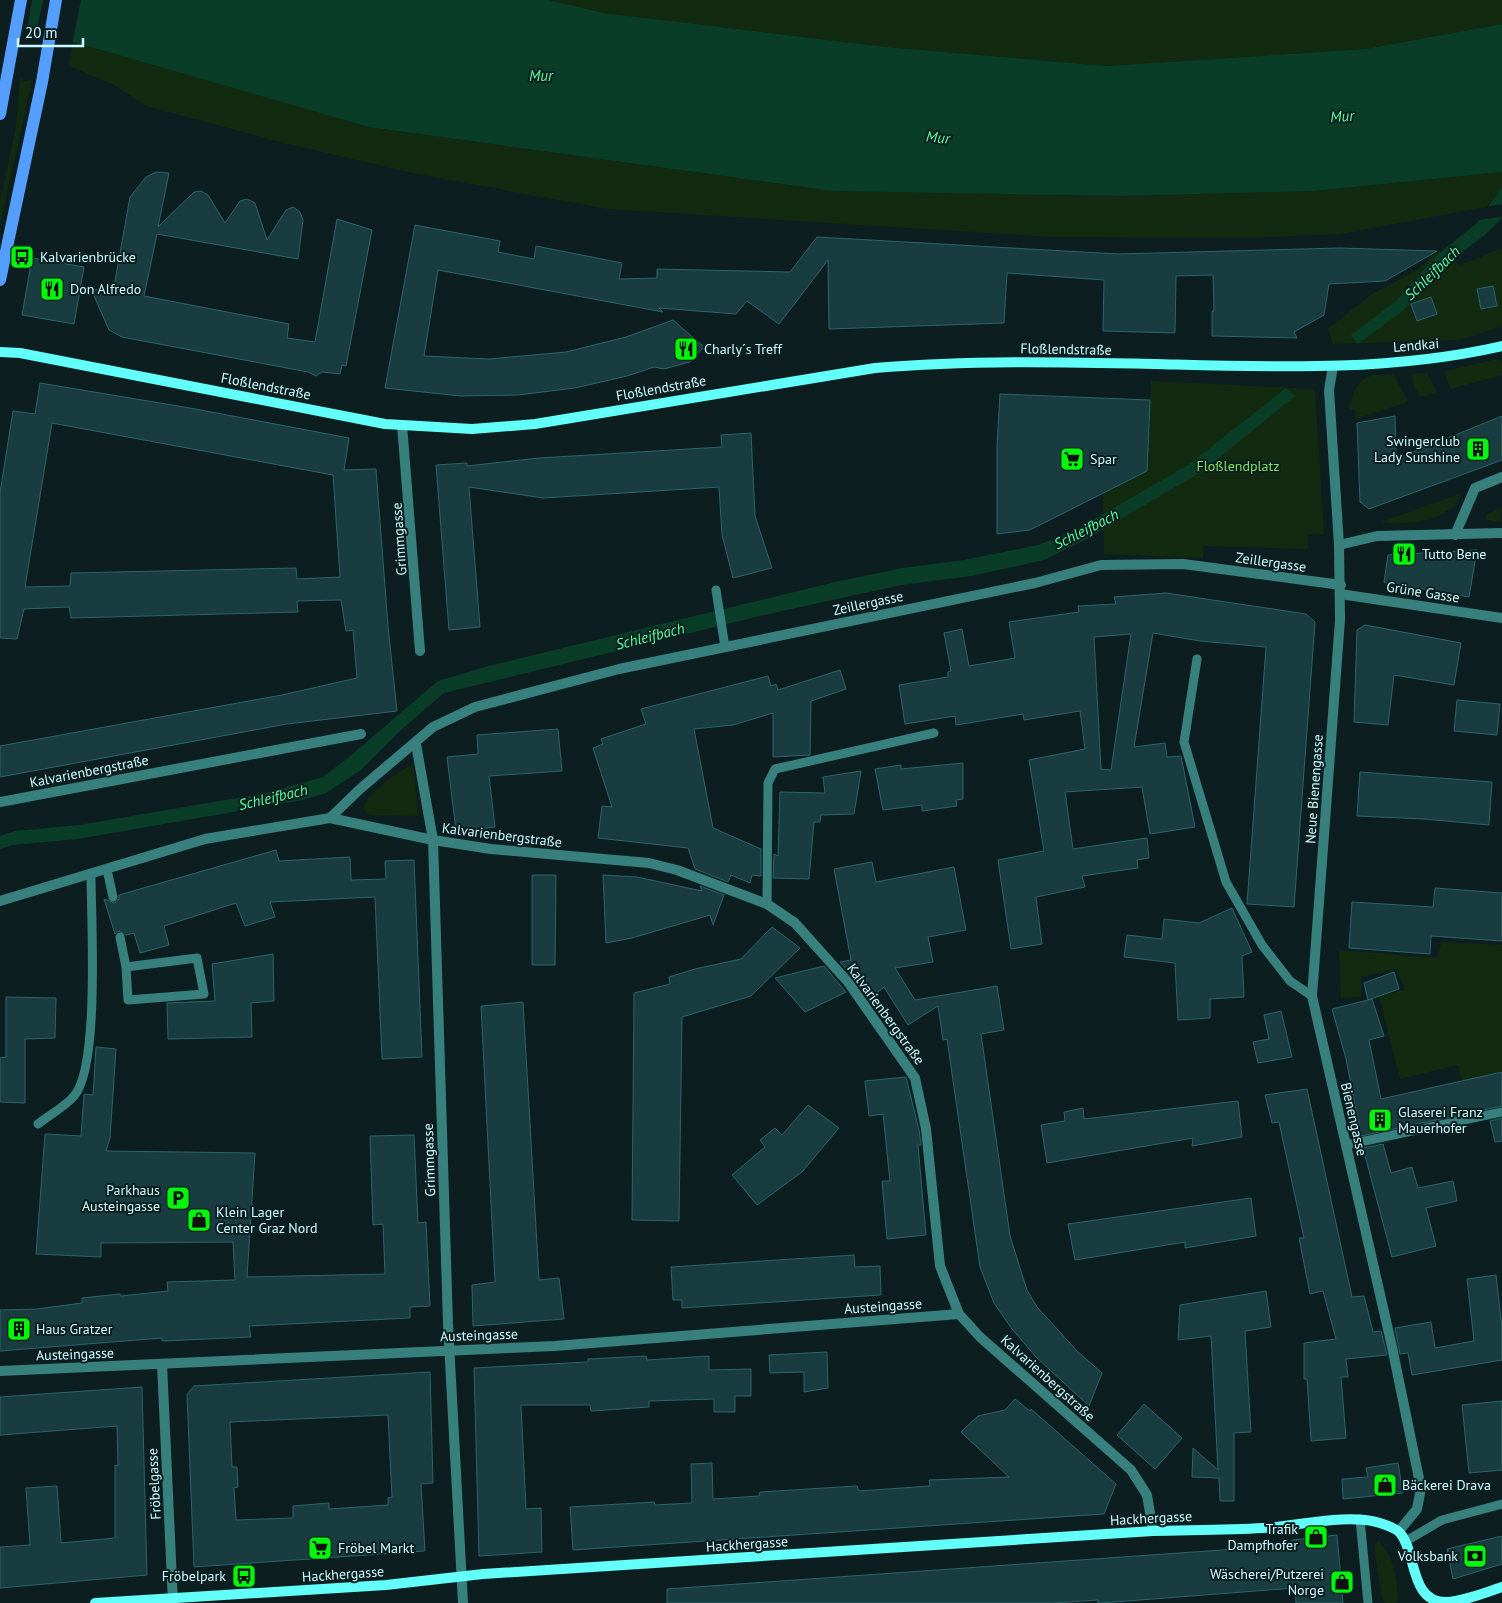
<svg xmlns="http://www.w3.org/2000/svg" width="1502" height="1603" viewBox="0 0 1502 1603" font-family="'PT Sans',sans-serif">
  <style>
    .green { fill: #122a10 }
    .water { fill: #093d27 }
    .pier { fill: #0d1e20 }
    .building { fill: #193c41; stroke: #2b646d; fill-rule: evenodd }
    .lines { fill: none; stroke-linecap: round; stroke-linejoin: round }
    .service { stroke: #37807e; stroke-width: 9 }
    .minor { stroke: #37807e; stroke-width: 10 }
    .secondary { stroke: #63fff9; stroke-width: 10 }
    .primary { stroke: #539eff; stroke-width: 12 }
    .labels { text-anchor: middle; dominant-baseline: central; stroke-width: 4; stroke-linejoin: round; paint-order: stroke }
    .poi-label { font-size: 14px; fill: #ccfcff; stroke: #0d1e20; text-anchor: start }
    .street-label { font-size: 14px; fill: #ccfcff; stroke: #0d1e20 }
    .park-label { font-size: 14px; fill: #82df58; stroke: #0d1e20 }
    .water-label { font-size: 15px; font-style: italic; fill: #5aff9c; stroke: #0d1e20 }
  </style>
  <rect width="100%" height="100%" fill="#0d1e20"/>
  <g class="green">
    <polygon points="549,0 1502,0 1502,24 1365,49 1107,66 886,47 604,13"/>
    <polygon points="73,42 370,127 832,191 1122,196 1314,191 1502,172 1502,188 1486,207 1340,234 1246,238 1052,237 608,209 417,174 280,142 146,106 114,85 69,66"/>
    <polygon points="20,76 23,81 32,80 0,225 0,202 16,126"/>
    <polygon points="1502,248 1502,326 1460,340 1333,344 1328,329 1372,294 1417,270 1437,251 1461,265"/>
    <polygon points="1497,359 1502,363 1502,375 1450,389 1445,371"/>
    <polygon points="1427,373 1437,392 1420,397 1413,384 1411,374"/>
    <path d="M 1375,375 L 1394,375 L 1408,402 L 1355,419 L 1356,410 L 1349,409 C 1352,394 1358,377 1375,375 Z"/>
    <polygon points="1151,381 1315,389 1324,534 1308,534 1308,549 1204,546 1203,558 1104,554 1103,494 1147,471"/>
    <path d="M 1460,494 C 1456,520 1401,527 1380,522 Z"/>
    <polygon points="1502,508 1500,522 1487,520 1485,515"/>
    <path d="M 414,765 L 418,816 L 374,815 L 368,814 L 363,809 C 364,796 401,768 414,765 Z"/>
    <polygon points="1441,942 1502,945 1502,1071 1462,1082 1458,1065 1400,1079 1379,996 1405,990 1397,969 1361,977 1361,997 1341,998 1339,950 1438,958"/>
    <path d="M 1379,1541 C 1394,1556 1397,1579 1398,1599 L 1395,1603 L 1385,1603 L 1382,1599 L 1374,1545 Z"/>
  </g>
  <g class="water">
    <polygon points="0,0 549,0 604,13 886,47 1107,66 1365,49 1502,24 1502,172 1314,191 1122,196 832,191 369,127 0,21"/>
    <polygon points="1502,187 1502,218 1485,235 1446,264 1404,310 1358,344 1351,335 1396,301 1436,256 1477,223"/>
    <polygon points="1286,388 1295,396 1203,471 1083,541 1044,560 971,576 901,585 764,615 444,693 400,731 361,770 326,793 302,800 78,839 12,845 0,849 0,836 15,831 79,825 266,793 323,777 349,757 438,681 492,665 835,582 902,568 964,560 1038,545 1070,533 1188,465"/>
  </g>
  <g class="pier">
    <polygon points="0,0 32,0 27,32 0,24"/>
    <polygon points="43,0 81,0 72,45 36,34"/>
    <polygon points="1502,204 1502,217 1478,220 1486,207"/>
  </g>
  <g class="building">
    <polygon points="156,172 169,173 158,227 194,192 201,191 208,195 225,223 240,201 247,199 255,203 267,240 286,210 293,207 300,212 303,220 298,259 157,234 144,296 289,324 287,338 315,342 337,219 372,230 346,366 342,365 340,374 322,372 316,376 308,372 122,337 109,330 91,289 113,292 130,197 146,177"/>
    <polygon points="415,225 500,241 498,252 534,259 536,246 622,263 619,279 657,278 657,269 790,272 817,237 1118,254 1340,248 1437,251 1385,281 1329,284 1324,315 1294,332 1297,338 1212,336 1212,311 1214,311 1213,275 1176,276 1175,333 1103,331 1104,280 1007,273 1004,323 829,329 828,260 779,324 747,301 736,314 659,308 663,312 438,270 424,356 489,359 566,352 626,337 673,320 704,347 690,362 664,369 654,367 627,376 575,388 518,395 461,396 385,388"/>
    <polygon points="32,258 84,267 74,324 22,315"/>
    <polygon points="1493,286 1497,306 1481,309 1477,289"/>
    <polygon points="1431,297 1437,314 1417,321 1411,304"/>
    <path d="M 40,383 L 190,408 L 349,438 L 344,470 L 376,469 L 388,626 L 397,711 L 287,724 L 0,777 L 0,746 L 282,695 L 357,678 L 353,630 L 346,631 L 341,600 L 297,601 L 298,612 L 71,618 L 69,607 L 24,609 L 17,639 L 0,638 L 0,493 L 13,411 L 35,414 ZM 52,423 L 333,475 L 340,577 L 297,579 L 296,568 L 71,573 L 70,586 L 25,587 Z"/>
    <polygon points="1000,394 1150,400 1147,471 1030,530 997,534 997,446"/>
    <polygon points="1395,416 1396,459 1502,416 1502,460 1369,509 1360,502 1357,423"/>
    <polygon points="751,433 755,516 772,568 733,578 722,535 719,487 543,498 469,487 480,627 449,630 436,465 467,463 467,466 539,458 722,447 721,435"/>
    <polygon points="1477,550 1469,597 1384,582 1388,555"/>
    <path d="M 1166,593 L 1306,614 L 1315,622 L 1294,907 L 1247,904 L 1266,647 L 1200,641 L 1153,633 L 1134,747 L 1165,743 L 1167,757 L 1181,756 L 1195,827 L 1150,834 L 1142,787 L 1065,792 L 1073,849 L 1147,838 L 1149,858 L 1137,860 L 1138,868 L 1082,876 L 1085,887 L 1036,897 L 1042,944 L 1011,949 L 998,860 L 1044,851 L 1029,760 L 1085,749 L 1080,711 L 1024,720 L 1023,714 L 956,725 L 955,716 L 905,724 L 899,685 L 948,677 L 948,672 L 951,671 L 944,633 L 962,629 L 969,666 L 1015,658 L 1009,622 L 1079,612 L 1078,606 L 1116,604 L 1114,597 ZM 1131,634 L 1111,770 L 1101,769 L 1094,637 Z"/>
    <polygon points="1365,625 1461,643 1454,685 1394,675 1388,725 1354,722 1357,630"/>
    <polygon points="840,670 846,689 811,701 810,755 773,757 773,713 733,725 694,729 713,828 761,849 761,876 752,875 750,883 731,875 728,882 695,869 688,848 598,838 602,806 612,807 593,748 603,744 601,739 646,724 641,709 768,676 771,686 776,684 778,690"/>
    <polygon points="1457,700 1500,704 1497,735 1454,731"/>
    <polygon points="558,729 562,771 489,776 495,827 456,831 447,757 478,754 477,735"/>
    <polygon points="963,763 963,799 956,800 957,806 922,811 922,805 883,810 875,769 901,765 901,769"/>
    <polygon points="861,771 854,814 821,815 820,822 814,822 809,879 773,878 774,854 778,856 780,792 825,793 823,777"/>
    <polygon points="1360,772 1492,782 1489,825 1424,819 1357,816"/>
    <polygon points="276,850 279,861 350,857 351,880 386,879 385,861 414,860 422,1057 382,1059 375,897 270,902 275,917 245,926 236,903 164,926 169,945 140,953 134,933 126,935 119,931 115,934 104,899 115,903 119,899 119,895"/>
    <polygon points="872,862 876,882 954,867 966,930 928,937 933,962 895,968 915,1000 997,986 1004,1030 981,1034 1010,1236 1027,1290 1037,1307 1078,1352 1102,1373 1089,1406 1036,1357 1012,1329 994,1303 980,1267 947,1039 943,1040 938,1006 908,1025 884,987 872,997 840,962 851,960 834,869"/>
    <polygon points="532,875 556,875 555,965 532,965"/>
    <polygon points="603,875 637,877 702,891 700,886 724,895 713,925 710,915 632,938 606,943"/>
    <polygon points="1435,888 1502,893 1502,941 1431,936 1430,954 1349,948 1352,902 1433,907"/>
    <polygon points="1232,908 1252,952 1242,956 1244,997 1210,999 1210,1018 1178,1020 1175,963 1124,957 1127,935 1162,939 1164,919 1199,923"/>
    <polygon points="772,927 800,948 751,996 682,1017 679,1221 632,1220 634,993 670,984 669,977 695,969 741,959"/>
    <polygon points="273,954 274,1001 251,1003 252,1037 168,1039 167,1003 215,1001 212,964"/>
    <polygon points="824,966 846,992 805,1012 775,978"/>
    <polygon points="1394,972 1399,989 1368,1000 1372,999 1384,1036 1369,1040 1381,1099 1502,1072 1502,1106 1361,1136 1346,1059 1332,1009 1368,1000 1364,983"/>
    <polygon points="6,997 56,998 55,1038 25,1039 25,1103 0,1102 0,1058 6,1057"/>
    <polygon points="523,1002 539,1280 559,1278 564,1319 473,1326 472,1285 495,1282 481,1006"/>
    <polygon points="1281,1011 1292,1057 1258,1063 1253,1042 1269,1039 1264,1015"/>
    <polygon points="96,1047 116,1049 110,1138 106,1151 255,1153 247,1277 385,1274 383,1224 373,1225 370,1136 414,1135 418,1223 426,1222 430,1306 410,1307 410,1318 249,1326 251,1337 162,1341 162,1338 0,1351 0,1310 37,1309 82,1303 82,1298 120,1294 121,1296 168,1291 167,1282 235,1280 233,1242 101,1243 101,1257 36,1254 45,1134 81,1136 84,1094 93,1095"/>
    <polygon points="906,1077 919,1130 921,1145 918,1145 926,1235 887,1239 882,1181 890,1181 883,1114 869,1116 865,1081"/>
    <polygon points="1307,1089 1352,1297 1364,1296 1373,1332 1381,1331 1387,1355 1346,1359 1348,1377 1341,1377 1346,1438 1311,1441 1307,1379 1304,1379 1304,1343 1336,1339 1323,1291 1310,1294 1299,1238 1304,1238 1279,1122 1272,1123 1265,1095"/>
    <polygon points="1238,1101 1242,1137 1192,1146 1193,1138 1047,1163 1041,1125 1065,1121 1064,1112 1083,1108 1084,1119"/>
    <polygon points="808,1105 839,1128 802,1172 757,1205 732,1175 765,1147 760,1140 775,1128 782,1135"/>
    <polygon points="1502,1118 1502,1141 1495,1142 1490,1121"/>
    <polygon points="1383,1144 1391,1173 1412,1167 1418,1188 1453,1181 1457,1201 1426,1208 1436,1246 1392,1257 1363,1148"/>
    <polygon points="1251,1198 1256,1236 1185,1248 1185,1242 1075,1260 1068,1224"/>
    <polygon points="854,1255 855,1267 880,1266 881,1295 682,1308 682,1300 673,1300 671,1267"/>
    <polygon points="1496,1275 1502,1328 1502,1360 1412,1375 1408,1353 1400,1354 1395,1328 1431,1322 1435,1348 1474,1341 1467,1279"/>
    <polygon points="1266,1291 1271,1327 1245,1331 1251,1432 1234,1433 1234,1501 1220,1501 1219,1478 1192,1477 1193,1448 1218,1470 1211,1336 1178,1340 1180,1305"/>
    <polygon points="827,1352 828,1388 804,1392 804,1372 770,1373 769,1355"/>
    <polygon points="646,1356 647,1360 709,1356 709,1370 751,1369 751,1396 735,1396 735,1412 714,1412 714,1399 649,1401 649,1407 591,1411 590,1405 521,1405 526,1509 541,1508 542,1552 479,1556 474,1368 588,1362 588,1359"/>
    <path d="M 430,1372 L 433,1483 L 421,1484 L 425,1551 L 194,1567 L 187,1394 L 194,1386 ZM 388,1415 L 392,1497 L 388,1498 L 388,1505 L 329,1509 L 329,1503 L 293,1506 L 293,1518 L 236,1520 L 234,1488 L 238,1487 L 237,1467 L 232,1467 L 230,1422 Z"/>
    <polygon points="142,1387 147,1575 0,1588 0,1547 30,1545 26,1488 57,1486 61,1543 115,1538 115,1465 118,1466 117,1426 0,1435 0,1397"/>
    <polygon points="1015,1399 1030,1411 1031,1409 1116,1484 1104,1514 573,1550 570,1507 654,1502 655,1505 692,1503 691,1464 712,1463 713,1499 759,1496 760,1492 857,1486 859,1491 930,1486 929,1480 1009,1477 961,1432 978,1416 1005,1410"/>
    <polygon points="1502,1401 1502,1470 1469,1473 1462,1405"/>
    <polygon points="1144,1404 1182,1438 1155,1469 1117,1435"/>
    <polygon points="1398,1463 1403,1493 1343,1499 1342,1479 1368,1477 1366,1468"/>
    <polygon points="1337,1535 1343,1603 1296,1603 1295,1588 1101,1603 1098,1603 1098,1600 1053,1603 667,1603 667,1589 1293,1545 1292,1540"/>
    <polygon points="1502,1536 1502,1564 1453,1579 1447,1549"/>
  </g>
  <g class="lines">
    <g class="service">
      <polyline points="716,590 725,647"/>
      <polyline points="1197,659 1184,742 1226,882 1262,945 1290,981 1312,996"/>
      <polyline points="107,870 113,897"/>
      <polyline points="767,904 768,783 775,769 934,733"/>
      <polyline points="120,937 126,967 128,1000 204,994 197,958 126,967"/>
      <path d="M 38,1124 C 49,1115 65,1107 74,1096 C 100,1067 91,917 91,874"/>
      <polyline points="1346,1145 1502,1112"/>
      <polyline points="1360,1519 1368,1603"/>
      <polyline points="1406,1541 1442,1520 1502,1504"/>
    </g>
    <g class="minor">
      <polyline points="1333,366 1329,390 1339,545 1340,620 1312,996 1392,1347 1421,1488 1417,1509 1399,1531"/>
      <polyline points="402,425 420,651"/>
      <polyline points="1455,535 1475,488 1502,477"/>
      <polyline points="1339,545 1377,536 1502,533"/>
      <polyline points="1340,594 1502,618"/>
      <polyline points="416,744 433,840 448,1324 463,1603"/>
      <polyline points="0,802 361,734"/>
      <polyline points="330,818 360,789 433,727 475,707 619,669 1035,583 1101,565 1183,564 1341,585"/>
      <polyline points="0,901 205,839 330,818 433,840 491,849 649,863 677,870 767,904 795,923 848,982 915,1078 926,1129 940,1266 959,1314 980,1337 1131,1470 1147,1495 1153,1531"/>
      <polyline points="162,1364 173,1603"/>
      <polyline points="0,1371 555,1346 959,1314"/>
    </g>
    <g class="secondary">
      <path d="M 0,352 L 20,353 L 385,424 L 472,429 L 535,424 L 875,368 C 968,360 1061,362 1155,364 C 1271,367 1388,372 1502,346"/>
      <path d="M 95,1603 L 386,1585 L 483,1574 L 1153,1531 C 1190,1530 1227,1530 1263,1528 C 1297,1526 1349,1513 1380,1523 C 1386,1525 1396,1528 1400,1533 C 1417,1552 1409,1603 1447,1602 C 1465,1601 1484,1593 1502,1587"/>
    </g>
    <g class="primary">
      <polyline points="0,114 21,0"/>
      <polyline points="0,280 42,82 56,0"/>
    </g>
  </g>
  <defs>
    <g id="bus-square" transform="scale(1.25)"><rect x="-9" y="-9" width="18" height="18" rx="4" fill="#00f70a" stroke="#0d1e20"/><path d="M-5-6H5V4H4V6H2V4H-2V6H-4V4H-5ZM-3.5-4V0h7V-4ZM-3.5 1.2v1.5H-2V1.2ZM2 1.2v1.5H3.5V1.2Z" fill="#111"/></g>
    <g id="restaurant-square" transform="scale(1.25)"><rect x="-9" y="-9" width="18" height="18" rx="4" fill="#00f70a" stroke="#0d1e20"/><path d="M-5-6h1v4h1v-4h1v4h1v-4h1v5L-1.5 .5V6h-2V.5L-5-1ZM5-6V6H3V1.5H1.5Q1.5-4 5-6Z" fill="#111"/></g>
    <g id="building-square" transform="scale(1.25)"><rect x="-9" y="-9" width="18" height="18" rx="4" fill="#00f70a" stroke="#0d1e20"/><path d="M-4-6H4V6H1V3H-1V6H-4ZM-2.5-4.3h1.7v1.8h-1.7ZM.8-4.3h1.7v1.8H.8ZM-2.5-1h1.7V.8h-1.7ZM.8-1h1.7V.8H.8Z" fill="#111"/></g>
    <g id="supermarket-square" transform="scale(1.25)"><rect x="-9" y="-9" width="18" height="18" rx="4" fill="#00f70a" stroke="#0d1e20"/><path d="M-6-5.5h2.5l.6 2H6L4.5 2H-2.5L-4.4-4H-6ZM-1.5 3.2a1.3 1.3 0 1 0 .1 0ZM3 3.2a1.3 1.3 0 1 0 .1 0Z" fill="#111"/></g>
    <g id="parking-square" transform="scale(1.25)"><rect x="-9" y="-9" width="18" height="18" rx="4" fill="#00f70a" stroke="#0d1e20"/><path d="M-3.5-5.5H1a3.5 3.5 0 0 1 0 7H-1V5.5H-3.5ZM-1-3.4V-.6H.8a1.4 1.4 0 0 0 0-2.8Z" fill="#111"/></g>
    <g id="shop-square" transform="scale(1.25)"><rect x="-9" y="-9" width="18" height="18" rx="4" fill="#00f70a" stroke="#0d1e20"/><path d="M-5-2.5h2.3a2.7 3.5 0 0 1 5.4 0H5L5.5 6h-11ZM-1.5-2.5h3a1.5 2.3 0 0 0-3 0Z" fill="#111"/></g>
    <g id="bank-square" transform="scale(1.25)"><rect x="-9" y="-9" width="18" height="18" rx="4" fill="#00f70a" stroke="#0d1e20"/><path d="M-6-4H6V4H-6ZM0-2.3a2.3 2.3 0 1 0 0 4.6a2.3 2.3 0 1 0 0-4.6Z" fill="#111"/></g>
  </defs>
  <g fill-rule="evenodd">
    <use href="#bus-square" x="22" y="257"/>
    <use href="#restaurant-square" x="52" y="289"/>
    <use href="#restaurant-square" x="686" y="349"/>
    <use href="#building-square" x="1478" y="449"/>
    <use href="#supermarket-square" x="1072" y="459"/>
    <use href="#restaurant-square" x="1404" y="554"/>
    <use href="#building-square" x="1380" y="1120"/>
    <use href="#parking-square" x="178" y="1198"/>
    <use href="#shop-square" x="199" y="1220"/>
    <use href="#building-square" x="19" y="1329"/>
    <use href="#shop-square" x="1385" y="1485"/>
    <use href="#shop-square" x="1316" y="1537"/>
    <use href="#supermarket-square" x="320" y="1548"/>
    <use href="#bank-square" x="1475" y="1556"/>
    <use href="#bus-square" x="244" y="1576"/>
    <use href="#shop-square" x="1342" y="1582"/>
  </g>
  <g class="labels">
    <g class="poi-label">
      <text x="40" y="257">Kalvarienbrücke</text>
      <text x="70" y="289">Don Alfredo</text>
      <text x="704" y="349">Charly´s Treff</text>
      <text x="1460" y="441" text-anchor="end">Swingerclub<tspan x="1460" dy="16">Lady Sunshine</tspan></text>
      <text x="1090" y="459">Spar</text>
      <text x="1422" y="554">Tutto Bene</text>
      <text x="1398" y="1112">Glaserei Franz<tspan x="1398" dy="16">Mauerhofer</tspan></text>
      <text x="160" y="1190" text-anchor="end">Parkhaus<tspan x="160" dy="16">Austeingasse</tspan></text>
      <text x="216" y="1212">Klein Lager<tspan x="216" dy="16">Center Graz Nord</tspan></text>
      <text x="36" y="1329">Haus Gratzer</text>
      <text x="1402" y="1485">Bäckerei Drava</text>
      <text x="1298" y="1529" text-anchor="end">Trafik<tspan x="1298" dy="16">Dampfhofer</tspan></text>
      <text x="338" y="1548">Fröbel Markt</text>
      <text x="1458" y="1556" text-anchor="end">Volksbank</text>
      <text x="1324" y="1574" text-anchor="end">Wäscherei/Putzerei<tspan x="1324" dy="16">Norge</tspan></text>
      <text x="226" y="1576" text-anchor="end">Fröbelpark</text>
    </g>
    <g class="street-label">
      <text transform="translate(1416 345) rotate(-5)">Lendkai</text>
      <text transform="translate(1066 349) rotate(1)">Floßlendstraße</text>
      <text transform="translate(266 386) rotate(11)">Floßlendstraße</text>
      <text transform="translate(661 388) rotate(-10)">Floßlendstraße</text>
      <text transform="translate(399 539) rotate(-94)">Grimmgasse</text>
      <text transform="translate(1271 562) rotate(8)">Zeillergasse</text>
      <text transform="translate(1423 592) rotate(9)">Grüne Gasse</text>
      <text transform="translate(868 603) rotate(-12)">Zeillergasse</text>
      <text transform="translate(89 771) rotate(-11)">Kalvarienbergstraße</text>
      <text transform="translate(1314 789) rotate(-86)">Neue Bienengasse</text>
      <text transform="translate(502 835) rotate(7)">Kalvarienbergstraße</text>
      <text transform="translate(886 1014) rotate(54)">Kalvarienbergstraße</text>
      <text transform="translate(1354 1119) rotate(77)">Bienengasse</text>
      <text transform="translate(429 1160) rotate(-92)">Grimmgasse</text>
      <text transform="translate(883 1306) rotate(-4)">Austeingasse</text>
      <text transform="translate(479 1335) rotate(-2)">Austeingasse</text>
      <text transform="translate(75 1354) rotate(-2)">Austeingasse</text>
      <text transform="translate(1048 1378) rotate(42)">Kalvarienbergstraße</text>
      <text transform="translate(154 1484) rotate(-93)">Fröbelgasse</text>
      <text transform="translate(1151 1518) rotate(-3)">Hackhergasse</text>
      <text transform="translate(747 1544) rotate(-4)">Hackhergasse</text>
      <text transform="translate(343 1574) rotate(-4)">Hackhergasse</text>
    </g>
    <g class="park-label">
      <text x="1238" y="466">Floßlendplatz</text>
    </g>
    <g class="water-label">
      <text x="541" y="75">Mur</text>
      <text transform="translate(1342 116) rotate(-4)">Mur</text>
      <text transform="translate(938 137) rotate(6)">Mur</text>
      <text transform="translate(1432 273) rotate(-44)">Schleifbach</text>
      <text transform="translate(1086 529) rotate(-27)">Schleifbach</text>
      <text transform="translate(650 636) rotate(-14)">Schleifbach</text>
      <text transform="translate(273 797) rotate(-13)">Schleifbach</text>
    </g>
  </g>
  <path d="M18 38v8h65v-8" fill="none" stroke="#ccfcff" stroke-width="2.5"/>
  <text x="25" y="38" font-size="15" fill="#ccfcff" stroke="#0d1e20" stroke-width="4" paint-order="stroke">20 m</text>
</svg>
